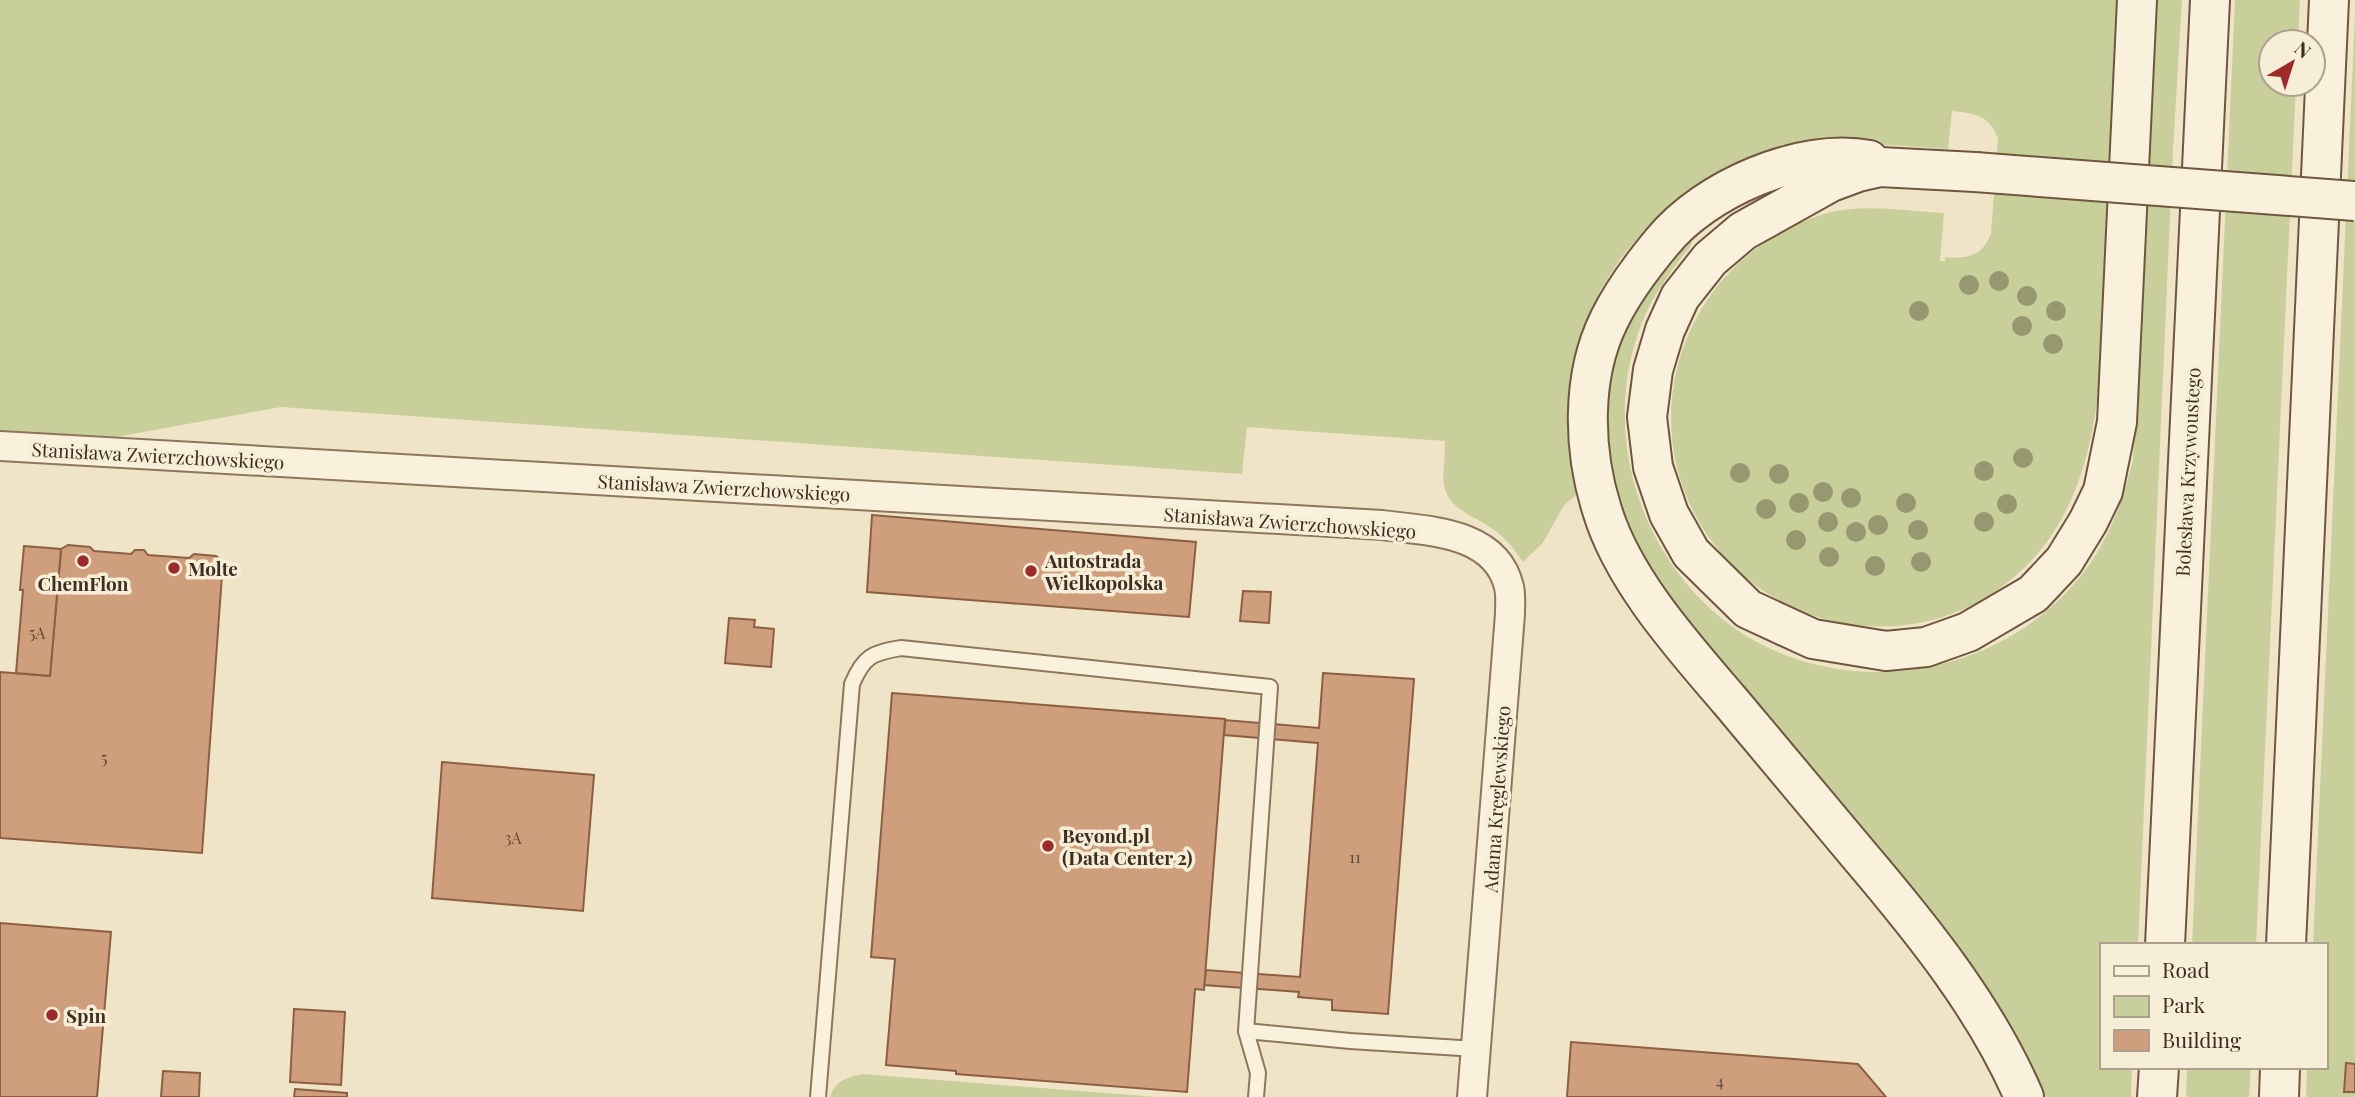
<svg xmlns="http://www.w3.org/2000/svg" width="2355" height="1097" viewBox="0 0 2355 1097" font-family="'Playfair Display',serif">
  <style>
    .green { fill: #c9cf9b }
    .building { fill: #cf9f7d; stroke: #8d5f41; stroke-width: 2 }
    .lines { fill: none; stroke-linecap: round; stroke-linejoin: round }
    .service-casing { stroke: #8d765c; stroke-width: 18 }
    .minor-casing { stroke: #8d765c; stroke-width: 32 }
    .secondary-casing { stroke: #6f573f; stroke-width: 42 }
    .service { stroke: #faf1dc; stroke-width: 14 }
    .minor { stroke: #faf1dc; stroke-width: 28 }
    .secondary { stroke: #faf1dc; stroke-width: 38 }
    .secondary-bridge-casing { stroke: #6f573f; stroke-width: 42; stroke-linecap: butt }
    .secondary-bridge { stroke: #faf1dc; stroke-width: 38 }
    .tree { fill: #96986f }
    .poi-dot { fill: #9e2a2b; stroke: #f7eed8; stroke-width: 2.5 }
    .labels { text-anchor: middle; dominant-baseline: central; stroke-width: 7; stroke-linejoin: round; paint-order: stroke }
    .number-label { font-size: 16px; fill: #624a37 }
    .street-label { font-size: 19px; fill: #3d2e20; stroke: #f7eed8 }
    .poi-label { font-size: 19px; font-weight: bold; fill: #3d2e20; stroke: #f7eed8; text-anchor: start }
  </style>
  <rect width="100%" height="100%" fill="#f0e4c8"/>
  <g class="green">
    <path d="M 0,0 L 2118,0 L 2099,386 C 2089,477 2061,557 1976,603 C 1938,623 1897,630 1855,625 C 1806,619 1765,598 1731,564 C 1619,448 1672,261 1824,214 C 1861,203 1906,211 1944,213 L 1940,261 L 1945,261 L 1945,257 C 1968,259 1983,256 1991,233 L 1998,139 C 1991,116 1974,113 1952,111 L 1948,149 L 1856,143 L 1679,200 L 1645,230 L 1620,259 L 1601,289 L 1586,323 L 1577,350 L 1569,413 L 1569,440 L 1579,493 L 1565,504 L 1542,544 L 1523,562 C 1515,550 1506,538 1494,530 C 1478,517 1452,512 1445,489 C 1441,475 1446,455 1445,441 L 1247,427 L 1242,474 L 281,407 L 89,442 L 0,435 Z"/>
    <path d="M 2155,0 L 2182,0 L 2173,150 L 2138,945 L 2101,945 L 2101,1067 L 2132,1067 L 2131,1097 L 2046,1097 L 2019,1042 L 1977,974 L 1691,626 C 1611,520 1567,411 1648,289 C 1658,273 1673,258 1685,243 L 1689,241 L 1692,243 L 1689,248 C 1674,267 1659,287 1648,309 C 1592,427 1641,575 1753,640 C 1858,699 1997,674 2075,583 C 2106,548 2122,504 2133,460 Z"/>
    <polygon points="2235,0 2300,0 2298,42 2271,42 2271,84 2296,84 2256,945 2192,945"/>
    <polygon points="2355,15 2355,1097 2306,1097 2307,1067 2325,1067 2325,945 2313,945"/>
    <polygon points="2187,1067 2251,1067 2249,1097 2186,1097"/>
    <path d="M 863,1074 L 1157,1097 L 830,1097 C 835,1081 847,1077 863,1074 Z"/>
  </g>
  <g class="building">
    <polygon points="872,515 1196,542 1189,617 867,592"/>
    <polygon points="68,545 90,547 94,551 131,554 135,550 144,550 148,555 189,558 194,554 216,556 223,561 202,853 0,838 0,672 50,676 61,549"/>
    <polygon points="24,546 61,549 50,676 16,673 23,590 20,590"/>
    <polygon points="1243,591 1271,592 1269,623 1240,621"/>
    <polygon points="729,618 755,620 754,627 774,629 771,667 725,663"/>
    <polygon points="1323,673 1414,679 1388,1014 1332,1010 1332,1000 1298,997 1299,992 1204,985 1206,970 1300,977 1318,743 1224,735 1225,720 1319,728"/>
    <polygon points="892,693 1225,719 1204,990 1195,989 1187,1092 956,1074 956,1071 886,1065 895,959 871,957"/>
    <polygon points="442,762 594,775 583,911 432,898"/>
    <polygon points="0,923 111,932 97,1097 0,1097"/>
    <polygon points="294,1009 345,1012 341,1085 290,1082"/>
    <polygon points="1571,1042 1858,1064 1886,1097 1567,1097"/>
    <polygon points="2346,1063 2355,1064 2355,1092 2344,1092"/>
    <polygon points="163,1071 200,1073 199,1097 161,1097"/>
    <polygon points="295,1089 347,1093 347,1097 294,1097"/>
  </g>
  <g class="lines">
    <g class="service-casing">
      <g id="service">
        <polyline points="1246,1031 1350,1041 1476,1049"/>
        <path d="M 818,1097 L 852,684 C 864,656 872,653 901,648 L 1270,687 L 1246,1031 L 1258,1073 L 1256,1097"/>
      </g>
    </g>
    <g class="minor-casing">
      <path id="minor" d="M 0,446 L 1382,525 C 1427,531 1496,531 1509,587 C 1511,595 1510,605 1510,614 L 1472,1097"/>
    </g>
    <g class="secondary-casing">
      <g id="secondary">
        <path d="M 1869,160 C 1801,147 1705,189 1662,242 C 1642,266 1623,291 1609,320 C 1581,377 1583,450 1602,510 C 1623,580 1683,646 1730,701 C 1773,752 1816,803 1859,855 C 1921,928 1986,1008 2024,1097"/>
        <polyline points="1975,172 1880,167 1858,172 1831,182 1743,231 1710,259 1680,297 1665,330 1653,370 1647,417 1653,467 1669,514 1691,553 1748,609 1813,639 1886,651 1926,647 1968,632 2033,594 2064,561 2088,522 2103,491 2117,422 2137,0"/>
        <polyline points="2165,945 2210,0"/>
        <polyline points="2286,945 2329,0"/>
        <polyline points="2157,1097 2159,1067"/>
        <polyline points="2279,1097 2280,1067"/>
      </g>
    </g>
    <use href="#service" class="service"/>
    <use href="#minor" class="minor"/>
    <use href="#secondary" class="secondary"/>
    <g class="secondary-bridge-casing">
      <polyline id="secondary-bridge" points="1975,172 2355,201"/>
    </g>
    <use href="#secondary-bridge" class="secondary-bridge"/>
  </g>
  <g class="tree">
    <circle cx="1999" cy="281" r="10"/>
    <circle cx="1969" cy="285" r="10"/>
    <circle cx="2027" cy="296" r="10"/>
    <circle cx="1919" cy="311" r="10"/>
    <circle cx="2056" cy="311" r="10"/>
    <circle cx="2022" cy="326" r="10"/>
    <circle cx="2053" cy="344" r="10"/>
    <circle cx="2023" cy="458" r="10"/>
    <circle cx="1984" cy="471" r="10"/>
    <circle cx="1740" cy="473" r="10"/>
    <circle cx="1779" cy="474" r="10"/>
    <circle cx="1823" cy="492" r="10"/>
    <circle cx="1851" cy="498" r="10"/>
    <circle cx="1799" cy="503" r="10"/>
    <circle cx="1906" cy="503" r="10"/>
    <circle cx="2007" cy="504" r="10"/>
    <circle cx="1766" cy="509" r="10"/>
    <circle cx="1828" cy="522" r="10"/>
    <circle cx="1984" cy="522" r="10"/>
    <circle cx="1878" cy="525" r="10"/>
    <circle cx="1918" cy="530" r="10"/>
    <circle cx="1856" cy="532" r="10"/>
    <circle cx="1796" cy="540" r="10"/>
    <circle cx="1829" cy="557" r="10"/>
    <circle cx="1921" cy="562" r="10"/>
    <circle cx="1875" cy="566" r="10"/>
  </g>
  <g class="poi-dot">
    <circle cx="83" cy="561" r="7"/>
    <circle cx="174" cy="568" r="7"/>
    <circle cx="1031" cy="571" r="7"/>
    <circle cx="1048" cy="846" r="7"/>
    <circle cx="52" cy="1015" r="7"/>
  </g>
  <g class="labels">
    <g class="number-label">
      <text x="37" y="632">5A</text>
      <text x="104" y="757">5</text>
      <text x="513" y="837">3A</text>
      <text x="1355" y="856">11</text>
      <text x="1720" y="1080">4</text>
    </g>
    <g class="street-label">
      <text transform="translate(158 455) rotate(3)">Stanisława Zwierzchowskiego</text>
      <text transform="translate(2187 472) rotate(-87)">Bolesława Krzywoustego</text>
      <text transform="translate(724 487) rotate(3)">Stanisława Zwierzchowskiego</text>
      <text transform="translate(1290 522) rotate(4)">Stanisława Zwierzchowskiego</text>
      <text transform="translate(1496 799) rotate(-86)">Adama Kręglewskiego</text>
    </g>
    <g class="poi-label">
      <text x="1045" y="560">Autostrada<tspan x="1045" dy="22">Wielkopolska</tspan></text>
      <text x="188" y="568">Molte</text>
      <text x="83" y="583" text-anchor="middle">ChemFlon</text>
      <text x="1062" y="835">Beyond.pl<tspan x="1062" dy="22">(Data Center 2)</tspan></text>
      <text x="66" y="1015">Spin</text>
    </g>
  </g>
  <rect x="2100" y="943" width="228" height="126" fill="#f7eed8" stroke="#ada18e" stroke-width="2"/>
  <rect x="2114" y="966" width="35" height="10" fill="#faf1dc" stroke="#ada18e" stroke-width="2"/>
  <text x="2162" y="978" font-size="21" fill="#3d2e20">Road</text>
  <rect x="2114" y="996" width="35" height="21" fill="#c9cf9b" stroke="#ada18e" stroke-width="2"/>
  <text x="2162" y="1013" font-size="21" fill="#3d2e20">Park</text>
  <rect x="2114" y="1030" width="35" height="21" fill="#cf9f7d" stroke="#ada18e" stroke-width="2"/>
  <text x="2162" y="1048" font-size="21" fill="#3d2e20">Building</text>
  <g transform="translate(2292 63) rotate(39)"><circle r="33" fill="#f7eed8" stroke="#ada18e" stroke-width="2"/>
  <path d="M0-5L12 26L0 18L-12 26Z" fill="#9e2a2b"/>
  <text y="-10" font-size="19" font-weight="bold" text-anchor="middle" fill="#3d2e20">N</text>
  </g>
</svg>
